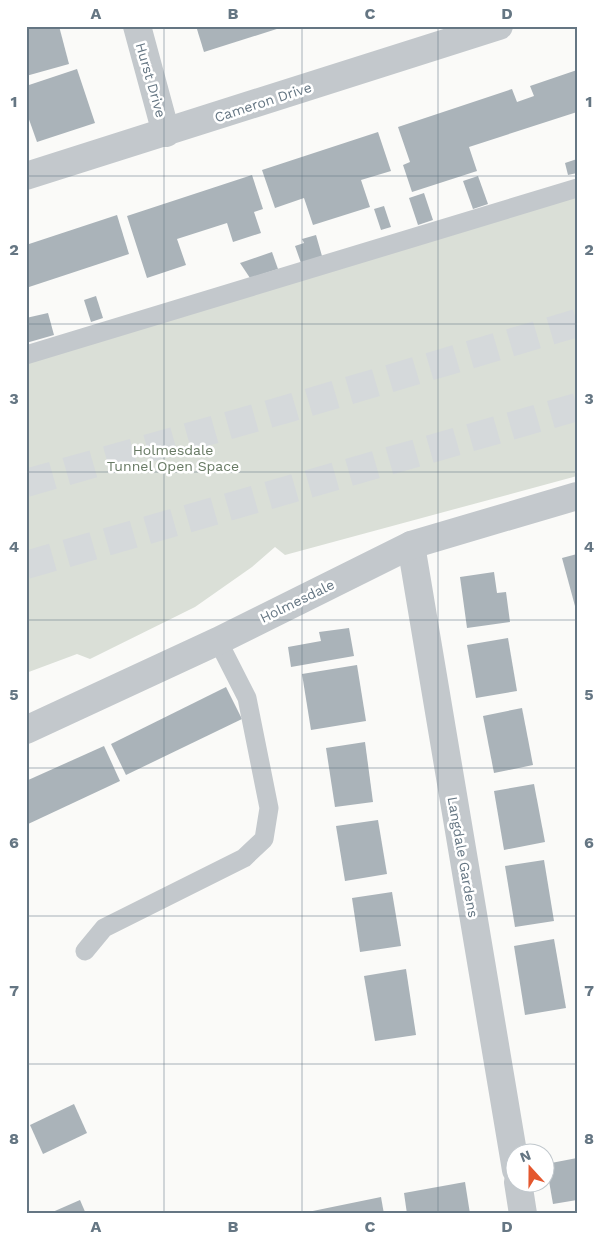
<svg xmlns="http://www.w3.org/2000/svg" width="603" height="1240" viewBox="0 0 603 1240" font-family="'Work Sans',sans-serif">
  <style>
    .green { fill: #dadfd7 }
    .building { fill: #aab3b9 }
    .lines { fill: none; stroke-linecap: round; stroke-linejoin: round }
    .motorway-tunnel { stroke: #d5d9db; stroke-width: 28; stroke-dasharray: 28 14; stroke-linecap: butt }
    .service { stroke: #c3c8cc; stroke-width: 19 }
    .minor { stroke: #c3c8cc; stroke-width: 28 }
    .grid { fill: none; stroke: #657683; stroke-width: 1; stroke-opacity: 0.55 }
    .labels { text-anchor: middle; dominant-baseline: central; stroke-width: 5; stroke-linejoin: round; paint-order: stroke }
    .street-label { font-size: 14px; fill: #657683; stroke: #fff }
    .park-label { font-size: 14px; fill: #687a64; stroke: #fff }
    .neatline { fill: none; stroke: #657683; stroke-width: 2 }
    .grid-label { font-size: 16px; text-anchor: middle; font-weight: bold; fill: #657683 }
  </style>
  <rect width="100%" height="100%" fill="#fafaf8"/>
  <polygon class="green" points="577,194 577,476 285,555 275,547 252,567 195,607 90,659 77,654 26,673 26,363"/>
  <g class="building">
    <polygon points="36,26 59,26 69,64 26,76 26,29"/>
    <polygon points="196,26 283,26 283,27 204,52"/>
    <polygon points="77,69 95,123 37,142 26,111 26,86"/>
    <polygon points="577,70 577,112 469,147 477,171 412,192 403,165 410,162 398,127 512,89 517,102 534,96 530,86"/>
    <polygon points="378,132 391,171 361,180 370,207 313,225 304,198 275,208 262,170"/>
    <polygon points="577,159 577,173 568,175 565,163"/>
    <polygon points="252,175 263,209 254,212 261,233 233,242 227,223 177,239 186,265 147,278 127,216"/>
    <polygon points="478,176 488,204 473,209 463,181"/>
    <polygon points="424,193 433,220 418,225 409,198"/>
    <polygon points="384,206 391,227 381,230 374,209"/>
    <polygon points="117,215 129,254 26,288 26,245"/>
    <polygon points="316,235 322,256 301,263 295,246 304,243 302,239"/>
    <polygon points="272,252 278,269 250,278 240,263"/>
    <polygon points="96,296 103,318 91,322 84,300"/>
    <polygon points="48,313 54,335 26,343 26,318"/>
    <polygon points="577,554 577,605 575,606 562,558"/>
    <polygon points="494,572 497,593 506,592 510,622 467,628 460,577"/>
    <polygon points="349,628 354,656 291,667 288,647 321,641 319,632"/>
    <polygon points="508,638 517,691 476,698 467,645"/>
    <polygon points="357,665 366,721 311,730 302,674"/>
    <polygon points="226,687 242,719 126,775 111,744"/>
    <polygon points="522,708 533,765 494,773 483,716"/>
    <polygon points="365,742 373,802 335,807 326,748"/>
    <polygon points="104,746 120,781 26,825 26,781"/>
    <polygon points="534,784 545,842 504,850 494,791"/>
    <polygon points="378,820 387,874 345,881 336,826"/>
    <polygon points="544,860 554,921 515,927 505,866"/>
    <polygon points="392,892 401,946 360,952 352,898"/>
    <polygon points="554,939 566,1008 525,1015 514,946"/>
    <polygon points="406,969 416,1035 375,1041 364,976"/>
    <polygon points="74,1104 87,1133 43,1154 30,1125"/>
    <polygon points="577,1158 577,1200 553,1204 546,1164"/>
    <polygon points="465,1182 470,1214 407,1214 404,1193"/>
    <polygon points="381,1197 384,1214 303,1214 303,1213"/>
    <polygon points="80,1200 86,1214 48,1214"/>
  </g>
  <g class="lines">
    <g class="motorway-tunnel">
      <polyline points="26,483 290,408 577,323"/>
      <polyline points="26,565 577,407"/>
    </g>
    <g class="service">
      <polyline points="26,355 577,188"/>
      <polyline points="85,951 104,928 244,858 264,839 269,808 247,698 218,641"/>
    </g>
    <g class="minor">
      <polyline points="137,26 166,133"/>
      <polyline points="26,176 499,26"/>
      <polyline points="411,545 516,1170"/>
      <polyline points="26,730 218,641 411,545 577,496"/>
      <polyline points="518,1182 523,1214"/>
    </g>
  </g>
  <path class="grid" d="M 164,26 L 164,1214M 302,26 L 302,1214M 438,26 L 438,1214M 26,176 L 577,176M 26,324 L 577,324M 26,472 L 577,472M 26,620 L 577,620M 26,768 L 577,768M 26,916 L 577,916M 26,1064 L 577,1064"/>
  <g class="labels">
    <g class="street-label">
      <text transform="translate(151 80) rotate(74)">Hurst Drive</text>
      <text transform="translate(263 102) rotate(-18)">Cameron Drive</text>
      <text transform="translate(297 601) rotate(-26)">Holmesdale</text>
      <text transform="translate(463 857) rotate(80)">Langdale Gardens</text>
    </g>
    <g class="park-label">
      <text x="173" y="450">Holmesdale<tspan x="173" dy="16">Tunnel Open Space</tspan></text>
    </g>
  </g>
  <rect width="603" height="1240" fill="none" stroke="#ffffff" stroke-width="55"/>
  <g transform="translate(530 1168) rotate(339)"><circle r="24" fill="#ffffff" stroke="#c1c8cd"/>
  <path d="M0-4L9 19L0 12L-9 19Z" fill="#e4572e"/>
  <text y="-8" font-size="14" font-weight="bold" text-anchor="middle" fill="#657683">N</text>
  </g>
  <rect x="28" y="28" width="548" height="1184" class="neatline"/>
  <g class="grid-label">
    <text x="96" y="19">A</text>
    <text x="233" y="19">B</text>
    <text x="370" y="19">C</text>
    <text x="507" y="19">D</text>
    <text x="14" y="107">1</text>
    <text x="589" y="107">1</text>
    <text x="14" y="255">2</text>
    <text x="589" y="255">2</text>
    <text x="14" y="404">3</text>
    <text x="589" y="404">3</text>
    <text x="14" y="552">4</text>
    <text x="589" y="552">4</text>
    <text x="14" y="700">5</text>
    <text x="589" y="700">5</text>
    <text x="14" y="848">6</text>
    <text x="589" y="848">6</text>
    <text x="14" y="996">7</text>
    <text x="589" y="996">7</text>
    <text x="14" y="1144">8</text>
    <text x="589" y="1144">8</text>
    <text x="96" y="1232">A</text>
    <text x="233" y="1232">B</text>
    <text x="370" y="1232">C</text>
    <text x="507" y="1232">D</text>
  </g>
</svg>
